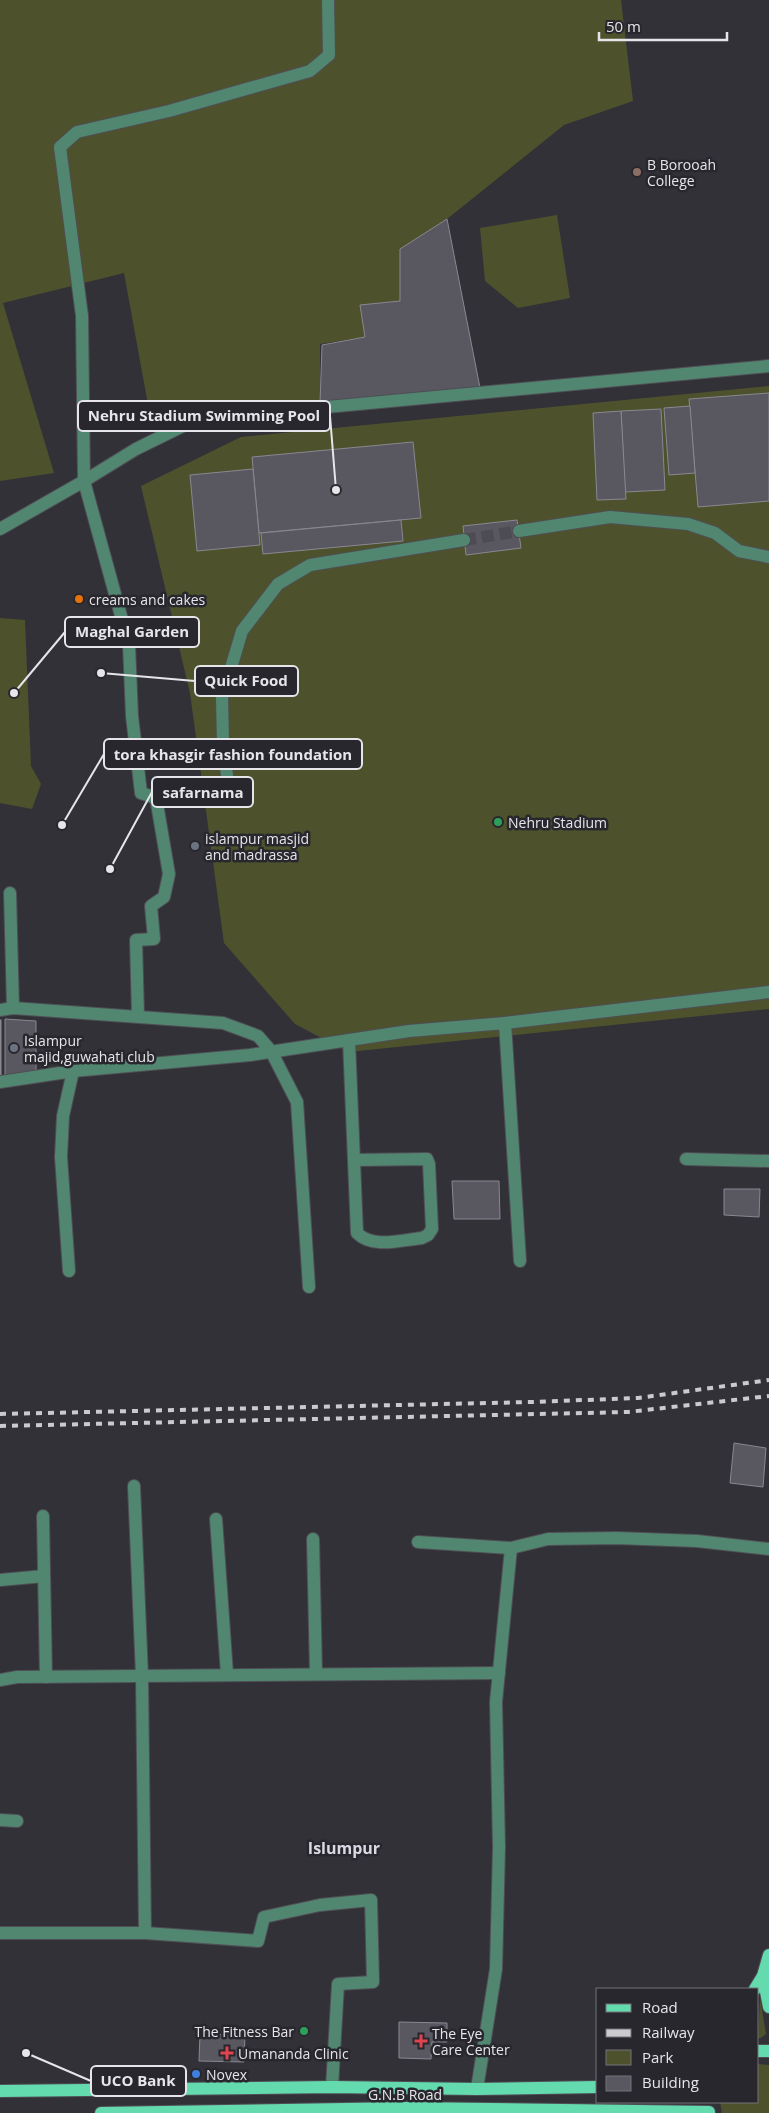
<svg xmlns="http://www.w3.org/2000/svg" width="769" height="2113" viewBox="0 0 769 2113" font-family="'Open Sans',sans-serif">
  <style>
    .green { fill: #4e522c }
    .building { fill: #595760; stroke: #898891 }
    .lines { fill: none; stroke-linecap: round; stroke-linejoin: round }
    .minor-tunnel { stroke: #4d4c53; stroke-width: 12; stroke-dasharray: 12 6; stroke-linecap: butt }
    .minor-casing { stroke: #4f4e54; stroke-width: 14 }
    .major-casing { stroke: #4f4e54; stroke-width: 14 }
    .minor { stroke: #518771; stroke-width: 12 }
    .major { stroke: #64dbaf; stroke-width: 12 }
    .rail { stroke: #cbcacf; stroke-width: 4; stroke-dasharray: 6 6; stroke-linecap: butt }
    .education-dot { fill: #8d6e63; stroke: #28272e; stroke-width: 2 }
    .food-dot { fill: #e8710a; stroke: #28272e; stroke-width: 2 }
    .leisure-dot { fill: #2e9e5b; stroke: #28272e; stroke-width: 2 }
    .worship-dot { fill: #6b7280; stroke: #28272e; stroke-width: 2 }
    .health-dot { fill: #e0444e; stroke: #28272e; stroke-width: 2 }
    .shop-dot { fill: #3f7fe0; stroke: #28272e; stroke-width: 2 }
    .labels { text-anchor: middle; dominant-baseline: central; stroke-width: 5; stroke-linejoin: round; paint-order: stroke }
    .poi-label { font-size: 14px; fill: #e6e5ea; stroke: #28272e; text-anchor: start }
    .street-label { font-size: 14px; fill: #e6e5ea; stroke: #28272e }
    .quarter-label { font-size: 16px; font-weight: bold; fill: #dad9e3; stroke: #28272e }
    .leader { fill: none; stroke: #e6e5ea; stroke-width: 2 }
    .callout-dot { fill: #e6e5ea; stroke: #28272e; stroke-width: 2 }
    .callout { fill: #28272e; stroke: #e6e5ea; stroke-width: 2 }
    .callout-label { font-size: 15px; text-anchor: middle; font-weight: bold; fill: #e6e5ea }
  </style>
  <rect width="100%" height="100%" fill="#323138"/>
  <g class="green">
    <polygon points="0,0 621,0 633,101 564,125 447,219 401,249 400,301 361,305 365,337 320,344 320,404 206,408 151,421 124,273 3,303 54,473 0,481"/>
    <polygon points="557,215 570,298 518,308 485,281 480,228"/>
    <polygon points="769,386 769,1009 348,1052 295,1024 224,943 190,693 141,486 241,437"/>
    <polygon points="0,618 25,620 31,766 41,784 32,809 0,803"/>
    <polygon points="760,1998 766,2034 761,2038 758,2038"/>
    <polygon points="758,2064 769,2065 769,2113 722,2113 720,2102 758,2102"/>
  </g>
  <g class="building">
    <polygon points="447,219 481,393 320,404 322,345 365,337 360,305 400,301 400,249"/>
    <polygon points="769,393 769,501 698,507 689,399"/>
    <polygon points="690,406 695,473 669,475 664,408"/>
    <polygon points="661,409 665,490 625,492 621,411"/>
    <polygon points="621,411 626,499 597,500 593,413"/>
    <polygon points="413,442 421,518 259,533 252,457"/>
    <polygon points="253,469 260,545 197,551 190,475"/>
    <polygon points="401,520 403,541 263,554 261,533"/>
    <polygon points="517,520 521,548 466,555 463,526"/>
    <polygon points="5,1019 36,1021 36,1081 5,1079"/>
    <rect x="0" y="1020" width="1" height="59"/>
    <polygon points="452,1181 499,1181 500,1219 454,1219"/>
    <polygon points="724,1189 760,1189 759,1217 724,1215"/>
    <polygon points="734,1443 766,1448 763,1487 730,1483"/>
    <polygon points="399,2022 447,2023 447,2042 432,2042 431,2059 399,2058"/>
    <polygon points="200,2034 245,2035 244,2062 199,2061"/>
  </g>
  <g class="lines">
    <polyline class="minor-tunnel" points="464,540 519,531"/>
    <g class="minor-casing">
      <g id="minor">
        <polyline points="84,481 136,449 197,419 769,366"/>
        <polyline points="84,481 82,316 60,147 77,132 169,111 310,71 329,55 328,0"/>
        <polyline points="0,529 84,481 129,645 132,716 141,793 156,798 169,874 164,897 151,906 154,939 136,940 138,1016"/>
        <polyline points="519,531 610,517 688,524 715,533 739,551 769,557"/>
        <polyline points="230,800 223,743 222,698 242,631 278,584 310,565 464,540"/>
        <polyline points="10,893 13,1008"/>
        <polyline points="0,1010 13,1008 223,1023 258,1036 271,1051 297,1102 309,1287"/>
        <polyline points="505,1023 769,992"/>
        <path d="M 349,1041 L 357,1233 C 373,1249 401,1240 422,1238 L 428,1235 L 432,1229 L 429,1164 L 427,1159 L 354,1160"/>
        <polyline points="0,1082 73,1071"/>
        <polyline points="686,1159 769,1161"/>
        <polyline points="69,1271 61,1157 63,1116 73,1071 250,1055 409,1031 505,1023 520,1261"/>
        <polyline points="134,1486 142,1676 145,1933"/>
        <polyline points="43,1516 46,1677"/>
        <polyline points="216,1519 227,1674"/>
        <polyline points="313,1539 316,1673"/>
        <polyline points="418,1542 511,1548 548,1539 617,1538 697,1541 769,1549"/>
        <polyline points="0,1580 44,1576"/>
        <polyline points="0,1680 17,1677 499,1673"/>
        <polyline points="0,1820 17,1821"/>
        <polyline points="0,1933 145,1933 258,1941 264,1917 320,1905 371,1900 373,1982 338,1984 332,2087"/>
        <polyline points="477,2089 496,1969 499,1847 496,1702 511,1548"/>
      </g>
    </g>
    <g class="major-casing">
      <g id="major">
        <polyline points="763,1976 769,2007"/>
        <polyline points="755,1989 763,1976 769,1955"/>
        <polyline points="758,2051 769,2051"/>
        <polyline points="0,2091 332,2087 477,2089 598,2087"/>
        <polyline points="101,2113 406,2108 709,2112"/>
      </g>
    </g>
    <use href="#minor" class="minor"/>
    <use href="#major" class="major"/>
    <g class="rail">
      <polyline points="0,1414 532,1402 638,1398 769,1380"/>
      <polyline points="0,1426 628,1412 769,1396"/>
    </g>
  </g>
  <circle class="education-dot" cx="637" cy="172" r="5"/>
  <circle class="food-dot" cx="79" cy="599" r="5"/>
  <g class="leisure-dot">
    <circle cx="498" cy="822" r="5"/>
    <circle cx="304" cy="2031" r="5"/>
  </g>
  <g class="worship-dot">
    <circle cx="195" cy="846" r="5"/>
    <circle cx="14" cy="1048" r="5"/>
  </g>
  <g class="health-dot">
    <path d="M418.5 2033.5h5v5h5v5h-5v5h-5v-5h-5v-5h5z"/>
    <path d="M224.5 2045.5h5v5h5v5h-5v5h-5v-5h-5v-5h5z"/>
  </g>
  <circle class="shop-dot" cx="196" cy="2074" r="5"/>
  <g class="labels">
    <g class="poi-label">
      <text x="647" y="164">B Borooah<tspan x="647" dy="16">College</tspan></text>
      <text x="89" y="599">creams and cakes</text>
      <text x="508" y="822">Nehru Stadium</text>
      <text x="205" y="838">islampur masjid<tspan x="205" dy="16">and madrassa</tspan></text>
      <text x="24" y="1040">Islampur<tspan x="24" dy="16">majid,guwahati club</tspan></text>
      <text x="294" y="2031" text-anchor="end">The Fitness Bar</text>
      <text x="432" y="2033">The Eye<tspan x="432" dy="16">Care Center</tspan></text>
      <text x="238" y="2053">Umananda Clinic</text>
      <text x="206" y="2074">Novex</text>
    </g>
    <g class="street-label">
      <text x="405" y="2094">G.N.B Road</text>
    </g>
    <g class="quarter-label">
      <text x="344" y="1848">Islumpur</text>
    </g>
  </g>
  <path class="leader" d="M336 490L330 416M14 693L65 632M101 673L195 681M62 825L104 754M110 869L152 792M26 2053L91 2081"/>
  <g class="callout-dot">
    <circle cx="336" cy="490" r="5"/>
    <circle cx="14" cy="693" r="5"/>
    <circle cx="101" cy="673" r="5"/>
    <circle cx="62" cy="825" r="5"/>
    <circle cx="110" cy="869" r="5"/>
    <circle cx="26" cy="2053" r="5"/>
  </g>
  <g class="callout">
    <rect x="78" y="401" width="252" height="30" rx="5"/>
    <rect x="65" y="617" width="134" height="30" rx="5"/>
    <rect x="195" y="666" width="103" height="30" rx="5"/>
    <rect x="104" y="739" width="258" height="30" rx="5"/>
    <rect x="152" y="777" width="101" height="30" rx="5"/>
    <rect x="91" y="2066" width="95" height="30" rx="5"/>
  </g>
  <g class="callout-label">
    <text x="204" y="421">Nehru Stadium Swimming Pool</text>
    <text x="132" y="637">Maghal Garden</text>
    <text x="246" y="686">Quick Food</text>
    <text x="233" y="760">tora khasgir fashion foundation</text>
    <text x="203" y="798">safarnama</text>
    <text x="138" y="2086">UCO Bank</text>
  </g>
  <rect x="596" y="1988" width="162" height="115" fill="#28272e" stroke="#747379"/>
  <rect x="606" y="2004" width="25" height="8" fill="#64dbaf" stroke="#747379"/>
  <text x="642" y="2013" font-size="15" fill="#e6e5ea">Road</text>
  <rect x="606" y="2029" width="25" height="8" fill="#cbcacf" stroke="#747379"/>
  <text x="642" y="2038" font-size="15" fill="#e6e5ea">Railway</text>
  <rect x="606" y="2050" width="25" height="15" fill="#4e522c" stroke="#747379"/>
  <text x="642" y="2063" font-size="15" fill="#e6e5ea">Park</text>
  <rect x="606" y="2076" width="25" height="15" fill="#595760" stroke="#747379"/>
  <text x="642" y="2088" font-size="15" fill="#e6e5ea">Building</text>
  <path d="M599 32v8h128v-8" fill="none" stroke="#e6e5ea" stroke-width="2.5"/>
  <text x="606" y="32" font-size="15" fill="#e6e5ea" stroke="#28272e" stroke-width="4" paint-order="stroke">50 m</text>
</svg>
